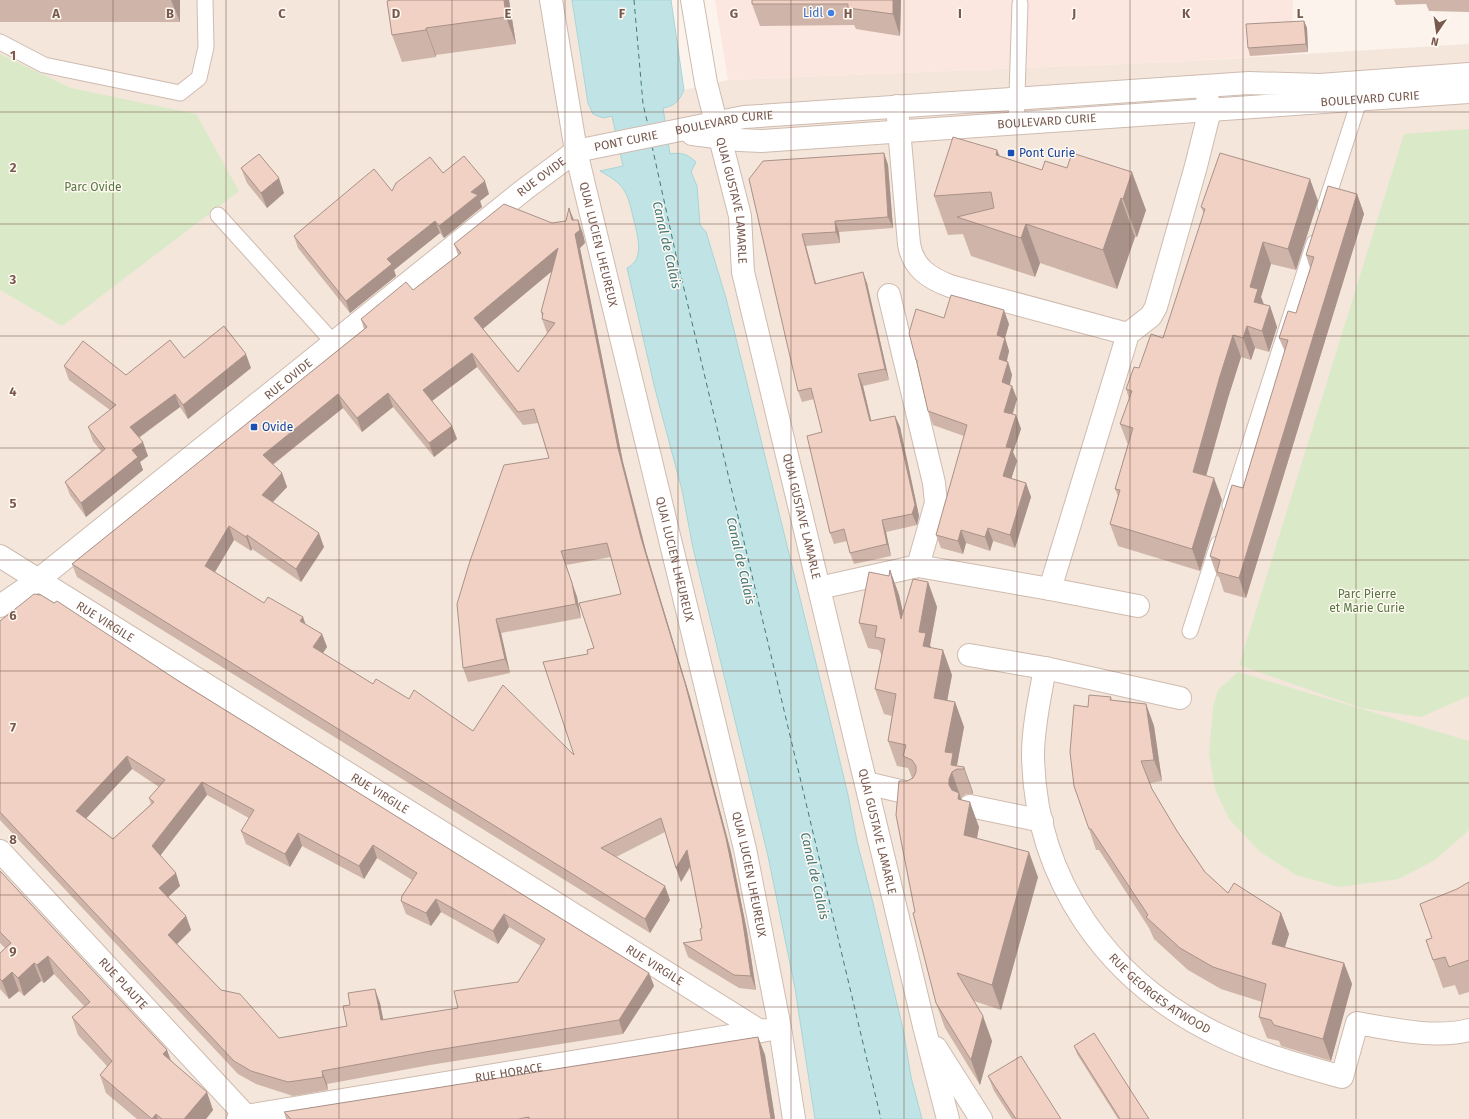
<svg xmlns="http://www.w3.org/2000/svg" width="1469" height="1119" viewBox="0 0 1469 1119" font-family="'Fira Sans',sans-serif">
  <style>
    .residential { fill: #f4e6da }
    .commercial { fill: #fce6e0 }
    .green { fill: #daeac9 }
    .water { fill: #c0e4e6; stroke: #a6d5d8 }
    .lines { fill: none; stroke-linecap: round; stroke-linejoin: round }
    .ferry { stroke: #42787c; stroke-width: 1; stroke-dasharray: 5 4; stroke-linecap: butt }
    .service-casing { stroke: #cfbbb0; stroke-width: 17 }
    .minor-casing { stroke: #cfbbb0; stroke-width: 24 }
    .tertiary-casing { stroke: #cfbbb0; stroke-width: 24 }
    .service { stroke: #fff; stroke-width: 15 }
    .minor { stroke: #fff; stroke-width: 22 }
    .tertiary { stroke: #fff; stroke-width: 22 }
    .wall { fill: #cfb4a9; fill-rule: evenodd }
    .shaded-wall { fill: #a99289 }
    .building { fill: #f1d1c4; stroke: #a99289; fill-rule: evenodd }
    .grid { fill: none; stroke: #78594e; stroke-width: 1; stroke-opacity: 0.55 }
    .shop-dot { fill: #3f7fe0; stroke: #fff9f2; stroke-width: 1.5 }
    .transit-dot { fill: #1a4fb4; stroke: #fff9f2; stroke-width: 1.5 }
    .labels { text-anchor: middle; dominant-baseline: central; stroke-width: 3; stroke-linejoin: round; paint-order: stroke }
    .shop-label { font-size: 12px; fill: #366cbe; stroke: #fff9f2; text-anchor: end }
    .street-label { font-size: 12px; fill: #78594e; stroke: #fff9f2 }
    .transit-label { font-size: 12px; fill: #164399; stroke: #fff9f2; text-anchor: start }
    .park-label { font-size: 12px; fill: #587743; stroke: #fff9f2 }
    .water-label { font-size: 13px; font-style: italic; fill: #42787c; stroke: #fff9f2 }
    .grid-label { font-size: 13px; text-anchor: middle; font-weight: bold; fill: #78594e; stroke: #fff9f2; stroke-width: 3; stroke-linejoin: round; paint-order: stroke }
  </style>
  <rect width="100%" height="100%" fill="#fcf4ec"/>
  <polygon class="residential" points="0,0 572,0 582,70 603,118 679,101 684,90 728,80 1172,62 1469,44 1469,1119 0,1119"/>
  <polygon class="commercial" points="715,0 1293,0 1291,54 1172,62 728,80"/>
  <g class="green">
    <polygon points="0,54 71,88 196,114 239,191 62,326 0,290"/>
    <polygon points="1469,129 1469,696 1421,717 1361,708 1239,665 1404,134"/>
    <polygon points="1238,672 1469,741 1469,830 1435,860 1399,879 1339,887 1296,875 1259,851 1229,819 1215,789 1209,754 1213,707 1218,690"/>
  </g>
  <path class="water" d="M 572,0 L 671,0 L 684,90 C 679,101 675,106 663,108 L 670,154 C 681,152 687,154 696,162 L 691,172 L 697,186 L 700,225 L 706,232 L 726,298 L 831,724 L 848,795 L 857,842 L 873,903 L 903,1029 L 911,1077 L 922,1119 L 815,1119 L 795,988 L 768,856 L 693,548 L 682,490 L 655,389 L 627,268 C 646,259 637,233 633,217 C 631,208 629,198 624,190 C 618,181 609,176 600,171 L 623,166 L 612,116 L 603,118 L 593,114 L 588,103 Z"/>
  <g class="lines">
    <g class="ferry">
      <polyline points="634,0 643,104 648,125"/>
      <polyline points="652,146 676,255 881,1119"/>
    </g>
    <g class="service-casing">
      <g id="service">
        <polyline points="0,42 44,65 180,93 199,78 206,47 205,0"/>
        <polyline points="1016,124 1020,4"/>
        <polyline points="1325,206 1362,92"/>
        <polyline points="218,215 333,342"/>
        <polyline points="1230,506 1314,243"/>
        <polyline points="1190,631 1218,544"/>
      </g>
    </g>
    <g class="minor-casing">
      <g id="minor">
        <path id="s1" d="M 692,0 L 706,83 L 740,216 L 743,272 L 925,1030 L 948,1119"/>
        <path d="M 897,106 L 909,244 C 913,268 929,278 950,286 L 1128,334"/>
        <path id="s2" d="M 0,556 L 760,1031"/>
        <polyline points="918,566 1050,589 1128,334 1151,316 1156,307 1196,166 1210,110 1205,87"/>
        <polyline points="819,588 918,566 936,503 934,483 889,295"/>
        <polyline points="1050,589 1138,606"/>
        <path id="s3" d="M 0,606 L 38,580 L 525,189 L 576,151"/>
        <polyline points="969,655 1045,668 1180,698"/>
        <path id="s4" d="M 1045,668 C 1040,697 1033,726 1033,755 C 1035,880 1108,982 1219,1035 C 1258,1054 1300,1065 1342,1077 L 1357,1023 C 1392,1029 1435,1039 1469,1030"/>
        <polyline points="866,783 913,794"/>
        <polyline points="970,806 1042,821"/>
        <path id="s5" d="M 0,851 L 246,1116"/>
        <polyline points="936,1048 981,1119"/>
        <path id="s6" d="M 238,1119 L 246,1116 L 767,1030"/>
      </g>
    </g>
    <g class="tertiary-casing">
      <g id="tertiary">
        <path id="s7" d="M 551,0 L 576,151 L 585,189 L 745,849 L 780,1028 L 794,1119"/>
        <path id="s8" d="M 692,134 L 740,140 L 761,141 L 1469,92"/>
        <path id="s9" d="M 576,151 L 744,117 L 1249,83 L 1320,85 L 1469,74"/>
      </g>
    </g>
    <use href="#service" class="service"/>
    <use href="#minor" class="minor"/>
    <use href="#tertiary" class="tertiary"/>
  </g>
  <g class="wall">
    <rect x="0" y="0" width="180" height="22"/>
    <polygon points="391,0 509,0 516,44 436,55 436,57 402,62 392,35"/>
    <polygon points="901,0 900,36 856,29 854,25 760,26 752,4"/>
    <polygon points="1381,0 1469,0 1469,12 1429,11 1426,4 1396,5 1394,0"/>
    <polygon points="1304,21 1307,28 1308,52 1250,56 1248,48"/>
    <polygon points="997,150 1000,156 1042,170 1067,168 1146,210 1137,237 1135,237 1117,289 1040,263 1035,277 971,256 963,234 948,235 934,196"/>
    <polygon points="884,153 888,165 893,228 839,232 840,243 806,246 816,284 867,283 889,380 863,386 871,421 895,416 900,427 919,516 917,525 886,532 891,556 854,564 850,553 847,541 834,544 830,533 822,432 814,399 802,402 798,391 749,179"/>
    <polygon points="241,168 284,193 267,208 247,183"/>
    <polygon points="443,173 489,194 480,201 482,207 444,238 440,233 394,270 396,276 350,313 298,248 294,236 392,191"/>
    <polygon points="1357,194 1364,214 1246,598 1224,592 1219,577 1217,576 1210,556 1243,488 1285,352 1279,338 1296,313 1310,268 1306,255"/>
    <polygon points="1318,201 1296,270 1271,264 1261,297 1264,304 1270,306 1277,327 1269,352 1255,348 1251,360 1241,357 1228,398 1206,476 1222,500 1200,571 1118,546 1110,524 1118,496 1115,489 1128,445 1120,424 1129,399 1126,389 1139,368 1163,338 1204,214 1201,207"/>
    <path d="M 569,208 L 574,220 L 578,220 L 583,234 L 585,243 L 580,248 L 623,462 L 646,551 L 690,697 L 731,852 L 747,931 L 756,990 L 739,988 L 688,957 L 683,943 L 702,940 L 702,928 L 691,866 L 681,882 L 676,868 L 665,832 L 616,857 L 670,900 L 650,933 L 77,577 L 72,564 L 364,329 L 361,319 L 413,290 L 458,255 L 454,244 L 552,223 L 566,221 ZM 552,271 L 541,312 L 542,316 L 542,319 L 547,333 L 548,333 L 518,372 L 483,329 ZM 477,367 L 523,425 L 538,423 L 549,458 L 463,668 L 468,682 L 510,673 L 501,633 L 581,618 L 577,597 L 566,565 L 611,557 L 621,594 L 594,648 L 588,654 L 574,755 L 473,731 L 409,699 L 373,684 L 323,653 L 327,647 L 322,634 L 305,624 L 303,617 L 264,603 L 215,572 L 234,540 L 251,551 L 252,549 L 301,582 L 324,547 L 273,502 L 287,487 L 282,473 L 273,465 L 343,408 L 362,432 L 393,407 L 434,457 L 457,439 L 452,426 L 432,401 Z"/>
    <polygon points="944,318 1009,324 1005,338 1009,351 1007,361 1008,362 1012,375 1010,385 1012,386 1017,399 1013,414 1016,415 1021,429 1013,452 1017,461 1011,478 1026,483 1031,497 1015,548 993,541 990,551 966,543 963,554 941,548 936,535 964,436 933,425 928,411 916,360"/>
    <polygon points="184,358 251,368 188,419 180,407 139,438 148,456 140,462 143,470 86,517 70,495 65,482 101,451 93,441 88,427 110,410 69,380 64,366 126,375"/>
    <polygon points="890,570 899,595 903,612 928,582 937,607 930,645 931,648 952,675 947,700 955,702 964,727 957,765 957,766 964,767 973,792 973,794 966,794 961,798 979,827 977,838 1038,877 1001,1010 974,1001 992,1041 980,1085 945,1028 936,1003 915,912 907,781 912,778 908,768 897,766 888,741 892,716 884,714 875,689 882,656 879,650 868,648 859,623 889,576"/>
    <path d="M 0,621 L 180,682 L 649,973 L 654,986 L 623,1034 L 430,1065 L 327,1084 L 328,1090 L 293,1096 L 256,1084 L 238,1074 L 0,820 ZM 132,769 L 159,787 L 149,798 L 151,804 L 113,839 L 86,818 ZM 207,795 L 249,818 L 241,831 L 246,844 L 290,867 L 302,846 L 364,879 L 377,858 L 412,880 L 401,901 L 406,914 L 431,926 L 441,912 L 498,944 L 509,927 L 541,946 L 518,982 L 458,1008 L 383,1020 L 380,1003 L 347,1026 L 279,1038 L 221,990 L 177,944 L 191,930 L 186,916 L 168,897 L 180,886 L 160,855 Z"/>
    <polygon points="1111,697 1112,701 1146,704 1154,726 1162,781 1150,783 1152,789 1177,831 1205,872 1228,893 1281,913 1289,934 1285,947 1344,963 1352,984 1331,1061 1281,1046 1279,1041 1267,1038 1259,1017 1262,1002 1221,989 1188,970 1154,939 1149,928 1099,850 1096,850 1089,829 1088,707"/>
    <polygon points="0,871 167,1050 171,1060 213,1110 206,1119 137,1119 106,1093 100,1075 107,1066 78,1035 72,1017 85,1007 54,974 44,983 41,981 24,996 19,991 9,999 0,989 0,953 5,948 0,943"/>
    <polygon points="1469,882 1469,992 1459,995 1455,985 1443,988 1433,960 1457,889"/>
    <polygon points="758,1037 765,1055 775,1119 286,1119 284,1112"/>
    <polygon points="1074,1046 1149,1119 1118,1119 1077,1054"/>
    <polygon points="988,1076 1061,1119 1012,1119 994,1091"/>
  </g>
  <g class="shaded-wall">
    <polygon points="171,0 180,0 180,22"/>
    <polygon points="504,0 509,0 516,44 506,17"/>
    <polygon points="893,0 901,0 900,36 893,14"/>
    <polygon points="1304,21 1307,28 1308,52 1306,44"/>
    <polygon points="426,28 436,55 436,57 426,30"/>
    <polygon points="997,150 1011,189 996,155"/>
    <polygon points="884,153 888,165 893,228 888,217"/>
    <polygon points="1132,172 1146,210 1137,237 1123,199"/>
    <polygon points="279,178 284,193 267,208 261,193"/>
    <polygon points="1310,179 1318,201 1296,270 1288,249"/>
    <polygon points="485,181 489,194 480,201 482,207 444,238 439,226 471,192"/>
    <polygon points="1357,194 1364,214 1246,598 1239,578"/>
    <polygon points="1121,198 1135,237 1117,289 1103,250"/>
    <polygon points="569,208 574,221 578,220 583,234 585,243 580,248 623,462 646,551 690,697 731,852 747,931 756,990 751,976 618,448"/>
    <polygon points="435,221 440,233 394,270 396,276 350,313 346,301 387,259"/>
    <polygon points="835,221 839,232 840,243 836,232"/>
    <polygon points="1026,224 1040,263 1035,277 1021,238"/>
    <polygon points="802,234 806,246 819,295 815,284"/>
    <polygon points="1263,242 1271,264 1261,297 1266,311 1254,302 1250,287"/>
    <polygon points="558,248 563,262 479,332 474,318"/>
    <polygon points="863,272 867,283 889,380 885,369"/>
    <polygon points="1270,306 1277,327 1269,352 1262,331"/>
    <polygon points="1004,310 1009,324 1005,338 1009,351 1004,372 999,359 997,335"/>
    <polygon points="1247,326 1255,348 1251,360 1243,338"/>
    <polygon points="1233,335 1241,357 1228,398 1201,494 1193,472 1220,376"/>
    <polygon points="472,353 477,367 428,404 423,390"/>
    <polygon points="246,354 251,368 188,419 183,405"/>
    <polygon points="1008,362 1012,375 1007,396 1002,382"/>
    <polygon points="858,374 863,386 874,432 870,421"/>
    <polygon points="1012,386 1017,399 1009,425 1004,412"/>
    <polygon points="388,393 393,407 362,432 357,418"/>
    <polygon points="175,394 180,407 135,440 130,427"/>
    <polygon points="338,394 343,408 268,468 263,455"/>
    <polygon points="1016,415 1021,429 1013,452 1017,461 1008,489 1003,476 1006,447"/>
    <polygon points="895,416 900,427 919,516 917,525 912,514"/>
    <polygon points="452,426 457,439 434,457 429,443"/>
    <polygon points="143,442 148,456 140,462 143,470 86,517 81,503 132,450"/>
    <polygon points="282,473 287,487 267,508 262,495"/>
    <polygon points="1214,478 1222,500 1200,571 1192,549"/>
    <polygon points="1026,483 1031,497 1015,548 1010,535"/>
    <polygon points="882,520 886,532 891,556 887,544"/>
    <polygon points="229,526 234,540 210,580 205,566"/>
    <polygon points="988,528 993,541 990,551 985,537"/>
    <polygon points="961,530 966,543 963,554 958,541"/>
    <polygon points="319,533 324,547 301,582 296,569"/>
    <polygon points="247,535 252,549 251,551 246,537"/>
    <polygon points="561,551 577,597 581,618 576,604"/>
    <polygon points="890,570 899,595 910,644 901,619"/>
    <polygon points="928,582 937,607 930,645 935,658 923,646 919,632"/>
    <polygon points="303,617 308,631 300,621"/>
    <polygon points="496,619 501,633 510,673 505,659"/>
    <polygon points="322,634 327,647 318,660 313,647"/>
    <polygon points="943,650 952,675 943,723 934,698"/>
    <polygon points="955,702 964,727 957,765 958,769 953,772 945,752"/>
    <polygon points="1146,704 1154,726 1162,781 1154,760"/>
    <polygon points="127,756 132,769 81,824 76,811"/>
    <polygon points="964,767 973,792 973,794 964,769"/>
    <polygon points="952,772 967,816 970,802 979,827 973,860 964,835 949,785 949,779"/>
    <polygon points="202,782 207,795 157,860 152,846"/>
    <polygon points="298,833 302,846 290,867 285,854"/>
    <polygon points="373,845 377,858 364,879 359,866"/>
    <polygon points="687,850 692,863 681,882 676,868"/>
    <polygon points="1029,852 1038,877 1001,1010 992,985"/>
    <polygon points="176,873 180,886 164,901 159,888"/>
    <polygon points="665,886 670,900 650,933 645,919"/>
    <polygon points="436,899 441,912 431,926 426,913"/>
    <polygon points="1281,913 1289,934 1279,965 1272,944"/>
    <polygon points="504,914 509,927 498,944 493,931"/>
    <polygon points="186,916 191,930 173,948 168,935"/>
    <polygon points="48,956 54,974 44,983 37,965"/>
    <polygon points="34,963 41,981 24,996 18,978"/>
    <polygon points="1344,963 1352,984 1331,1061 1323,1039"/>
    <polygon points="12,972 19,991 9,999 2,981"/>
    <polygon points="649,973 654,986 623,1034 619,1020"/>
    <polygon points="375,989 380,1003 386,1033 381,1020"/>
    <polygon points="983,1016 992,1041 980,1085 971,1060"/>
    <polygon points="758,1037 765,1055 775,1119 771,1119"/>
    <polygon points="167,1050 173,1068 163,1054"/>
    <polygon points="322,1071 327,1084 328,1090 323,1077"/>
    <polygon points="207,1092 213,1110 206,1119 184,1119"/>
    <polygon points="156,1114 158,1119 152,1119"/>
  </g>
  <g class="building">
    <polygon points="391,0 504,0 506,17 426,28 426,30 392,35 387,1"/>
    <polygon points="752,0 893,0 893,14 848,8 848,4 752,4"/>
    <polygon points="1304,21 1306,44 1248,48 1246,24"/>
    <polygon points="953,137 997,150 996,155 1042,170 1045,161 1067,168 1072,153 1132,172 1123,199 1121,198 1103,250 1026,224 1021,238 957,217 994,208 991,192 934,196"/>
    <polygon points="884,153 888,217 835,221 836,232 802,234 815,284 863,272 885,369 858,374 870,421 895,416 915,505 912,514 882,520 887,544 850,553 844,529 830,533 807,436 822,432 811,388 798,391 749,179 763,161"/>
    <polygon points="1220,153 1310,179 1288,249 1263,242 1250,287 1258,289 1254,302 1270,306 1262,331 1247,326 1243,338 1233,335 1220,376 1193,472 1214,478 1192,549 1110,524 1120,490 1115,489 1133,428 1120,424 1132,391 1126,389 1134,367 1139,368 1151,334 1163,338 1205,209 1201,207"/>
    <polygon points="259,154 279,178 261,193 241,168"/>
    <polygon points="464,156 485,181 471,192 478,195 439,226 435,221 387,259 392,264 346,301 294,236 374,169 392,191 396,183 430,157 443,173"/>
    <polygon points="1328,186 1357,194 1239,578 1217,572 1220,560 1210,556 1232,485 1243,488 1288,340 1279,338 1288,311 1296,313 1314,257 1306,255"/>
    <path d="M 504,204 L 552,223 L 566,221 L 569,208 L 572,220 L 578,220 L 580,230 L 575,234 L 618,448 L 641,538 L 685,683 L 726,838 L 742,917 L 751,976 L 734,975 L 683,943 L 702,940 L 700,929 L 702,928 L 687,850 L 676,868 L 661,818 L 601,848 L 665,886 L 645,919 L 72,564 L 367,327 L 361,319 L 406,282 L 413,290 L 461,253 L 454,244 ZM 558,248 L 541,312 L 543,313 L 542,319 L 555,323 L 518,372 L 474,318 ZM 472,353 L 518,412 L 534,409 L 549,458 L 504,465 L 470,561 L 457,604 L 463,668 L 505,659 L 496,619 L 576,604 L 572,583 L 561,551 L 607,543 L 621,594 L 579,603 L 594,648 L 587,650 L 588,654 L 543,662 L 574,755 L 503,685 L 473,731 L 414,690 L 409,699 L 376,679 L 373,684 L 313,647 L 322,634 L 300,621 L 303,617 L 268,597 L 264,603 L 205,566 L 229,526 L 246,537 L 247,535 L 296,569 L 319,533 L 262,495 L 282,473 L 263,455 L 338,394 L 357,418 L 388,393 L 429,443 L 452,426 L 423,390 Z"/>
    <polygon points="951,295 1004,310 997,335 1005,338 999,359 1008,362 1002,382 1012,386 1004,412 1016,415 1006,447 1012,448 1003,476 1026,483 1010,535 988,528 985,537 961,530 958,541 936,535 967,425 928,411 917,363 917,360 916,360 909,333 916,309 944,318"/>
    <polygon points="224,326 246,354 183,405 175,394 130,427 143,442 132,450 138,457 81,503 65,482 105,449 88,427 116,405 64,366 83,341 126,375 170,340 184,358"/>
    <polygon points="890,570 901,619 913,579 928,582 919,632 926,633 923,646 943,650 934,698 955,702 945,752 953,753 951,765 964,767 964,769 957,769 952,772 949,779 949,785 952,790 959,793 958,799 970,802 964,835 1029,852 992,985 957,973 983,1016 971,1060 936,1003 913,913 915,912 896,815 899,781 907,781 913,778 916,772 916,766 912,760 903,756 906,745 888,741 896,694 875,689 885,639 875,637 877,626 859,623 869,572 889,576"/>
    <path d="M 34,594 L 41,595 L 54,603 L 57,601 L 180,682 L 649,973 L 619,1020 L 425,1052 L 322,1071 L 323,1077 L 288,1082 L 251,1071 L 234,1061 L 0,812 L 0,621 ZM 127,756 L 165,780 L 149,798 L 154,802 L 113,839 L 76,811 ZM 202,782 L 254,810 L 241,831 L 285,854 L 298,833 L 359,866 L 373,845 L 417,873 L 402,896 L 401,901 L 426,913 L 436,899 L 493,931 L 504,914 L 545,939 L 518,982 L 454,991 L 458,1008 L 381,1020 L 375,989 L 348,993 L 350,1005 L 343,1006 L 347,1026 L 279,1038 L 240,994 L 221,990 L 168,935 L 186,916 L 159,888 L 176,873 L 152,846 Z"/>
    <polygon points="1089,695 1111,697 1110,700 1146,704 1154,760 1141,761 1152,789 1177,831 1205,872 1228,893 1234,883 1281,913 1272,944 1344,963 1323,1039 1274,1025 1271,1020 1259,1017 1266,984 1213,967 1180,948 1146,917 1148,915 1091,829 1089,829 1074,786 1070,752 1074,705 1088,707"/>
    <polygon points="0,871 167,1050 163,1054 207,1092 184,1119 162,1119 156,1114 152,1119 100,1075 112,1061 72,1017 90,1002 48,956 37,965 34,963 18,978 12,972 2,981 0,979 0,953 11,943 0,932"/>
    <polygon points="1469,882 1469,960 1449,967 1445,957 1433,960 1426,940 1432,938 1420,904 1457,889"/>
    <polygon points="1094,1033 1149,1119 1120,1119 1074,1046"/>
    <polygon points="758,1037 771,1119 529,1119 529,1117 518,1119 291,1119 284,1112"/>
    <polygon points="1021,1056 1061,1119 1016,1119 988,1076"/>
  </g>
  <path class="grid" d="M 113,0 L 113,1119M 226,0 L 226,1119M 339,0 L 339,1119M 452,0 L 452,1119M 565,0 L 565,1119M 678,0 L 678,1119M 791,0 L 791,1119M 904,0 L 904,1119M 1017,0 L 1017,1119M 1130,0 L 1130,1119M 1243,0 L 1243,1119M 1356,0 L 1356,1119M 0,112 L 1469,112M 0,224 L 1469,224M 0,336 L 1469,336M 0,448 L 1469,448M 0,560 L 1469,560M 0,671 L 1469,671M 0,783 L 1469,783M 0,895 L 1469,895M 0,1007 L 1469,1007"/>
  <circle class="shop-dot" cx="831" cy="13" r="4"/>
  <g class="transit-dot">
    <rect x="1007" y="149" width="8" height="8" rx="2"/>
    <rect x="250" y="423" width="8" height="8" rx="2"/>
  </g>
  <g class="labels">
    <g class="shop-label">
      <text x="823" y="13">Lidl</text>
    </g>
    <g class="street-label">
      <text stroke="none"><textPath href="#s8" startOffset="680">BOULEVARD CURIE</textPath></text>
      <text stroke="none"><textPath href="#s8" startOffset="356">BOULEVARD CURIE</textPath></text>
      <text stroke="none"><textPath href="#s9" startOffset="151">BOULEVARD CURIE</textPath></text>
      <text stroke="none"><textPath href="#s9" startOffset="51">PONT CURIE</textPath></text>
      <text stroke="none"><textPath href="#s3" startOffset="691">RUE OVIDE</textPath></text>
      <text stroke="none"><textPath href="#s1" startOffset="205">QUAI GUSTAVE LAMARLE</textPath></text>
      <text stroke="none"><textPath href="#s7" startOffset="249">QUAI LUCIEN LHEUREUX</textPath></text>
      <text stroke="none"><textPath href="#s3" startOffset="367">RUE OVIDE</textPath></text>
      <text stroke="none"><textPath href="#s1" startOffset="529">QUAI GUSTAVE LAMARLE</textPath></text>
      <text stroke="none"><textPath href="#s7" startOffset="573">QUAI LUCIEN LHEUREUX</textPath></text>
      <text stroke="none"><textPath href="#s2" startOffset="124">RUE VIRGILE</textPath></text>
      <text stroke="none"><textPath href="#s2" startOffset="448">RUE VIRGILE</textPath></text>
      <text stroke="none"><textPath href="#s1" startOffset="853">QUAI GUSTAVE LAMARLE</textPath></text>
      <text stroke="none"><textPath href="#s7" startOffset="897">QUAI LUCIEN LHEUREUX</textPath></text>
      <text stroke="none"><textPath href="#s2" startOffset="772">RUE VIRGILE</textPath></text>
      <text stroke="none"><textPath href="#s5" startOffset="181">RUE PLAUTE</textPath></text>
      <text stroke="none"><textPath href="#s4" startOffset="370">RUE GEORGES ATWOOD</textPath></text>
      <text stroke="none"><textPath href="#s6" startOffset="275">RUE HORACE</textPath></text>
    </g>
    <g class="transit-label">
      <text x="1019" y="153">Pont Curie</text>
      <text x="262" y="427">Ovide</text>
    </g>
    <g class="park-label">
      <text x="93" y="187">Parc Ovide</text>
      <text x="1367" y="594">Parc Pierre<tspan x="1367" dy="14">et Marie Curie</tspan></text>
    </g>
    <g class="water-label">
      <text transform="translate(667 245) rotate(77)">Canal de Calais</text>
      <text transform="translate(741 561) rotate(77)">Canal de Calais</text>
      <text transform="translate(815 876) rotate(77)">Canal de Calais</text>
    </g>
  </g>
  <g class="grid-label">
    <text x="56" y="18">A</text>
    <text x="170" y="18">B</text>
    <text x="282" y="18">C</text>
    <text x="396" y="18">D</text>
    <text x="508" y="18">E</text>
    <text x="622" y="18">F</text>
    <text x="734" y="18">G</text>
    <text x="848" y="18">H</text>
    <text x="960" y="18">I</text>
    <text x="1074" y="18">J</text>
    <text x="1186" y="18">K</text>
    <text x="1300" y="18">L</text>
    <text x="13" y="60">1</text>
    <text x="13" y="172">2</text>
    <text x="13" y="284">3</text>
    <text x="13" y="396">4</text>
    <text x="13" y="508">5</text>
    <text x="13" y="620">6</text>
    <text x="13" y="732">7</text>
    <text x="13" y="844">8</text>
    <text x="13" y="956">9</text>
  </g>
  <g transform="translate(1437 32) rotate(193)" stroke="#fff9f2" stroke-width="3" paint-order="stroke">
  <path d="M0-3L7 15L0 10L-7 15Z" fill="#78594e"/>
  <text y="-6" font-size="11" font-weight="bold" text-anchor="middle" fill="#78594e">N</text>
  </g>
</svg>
